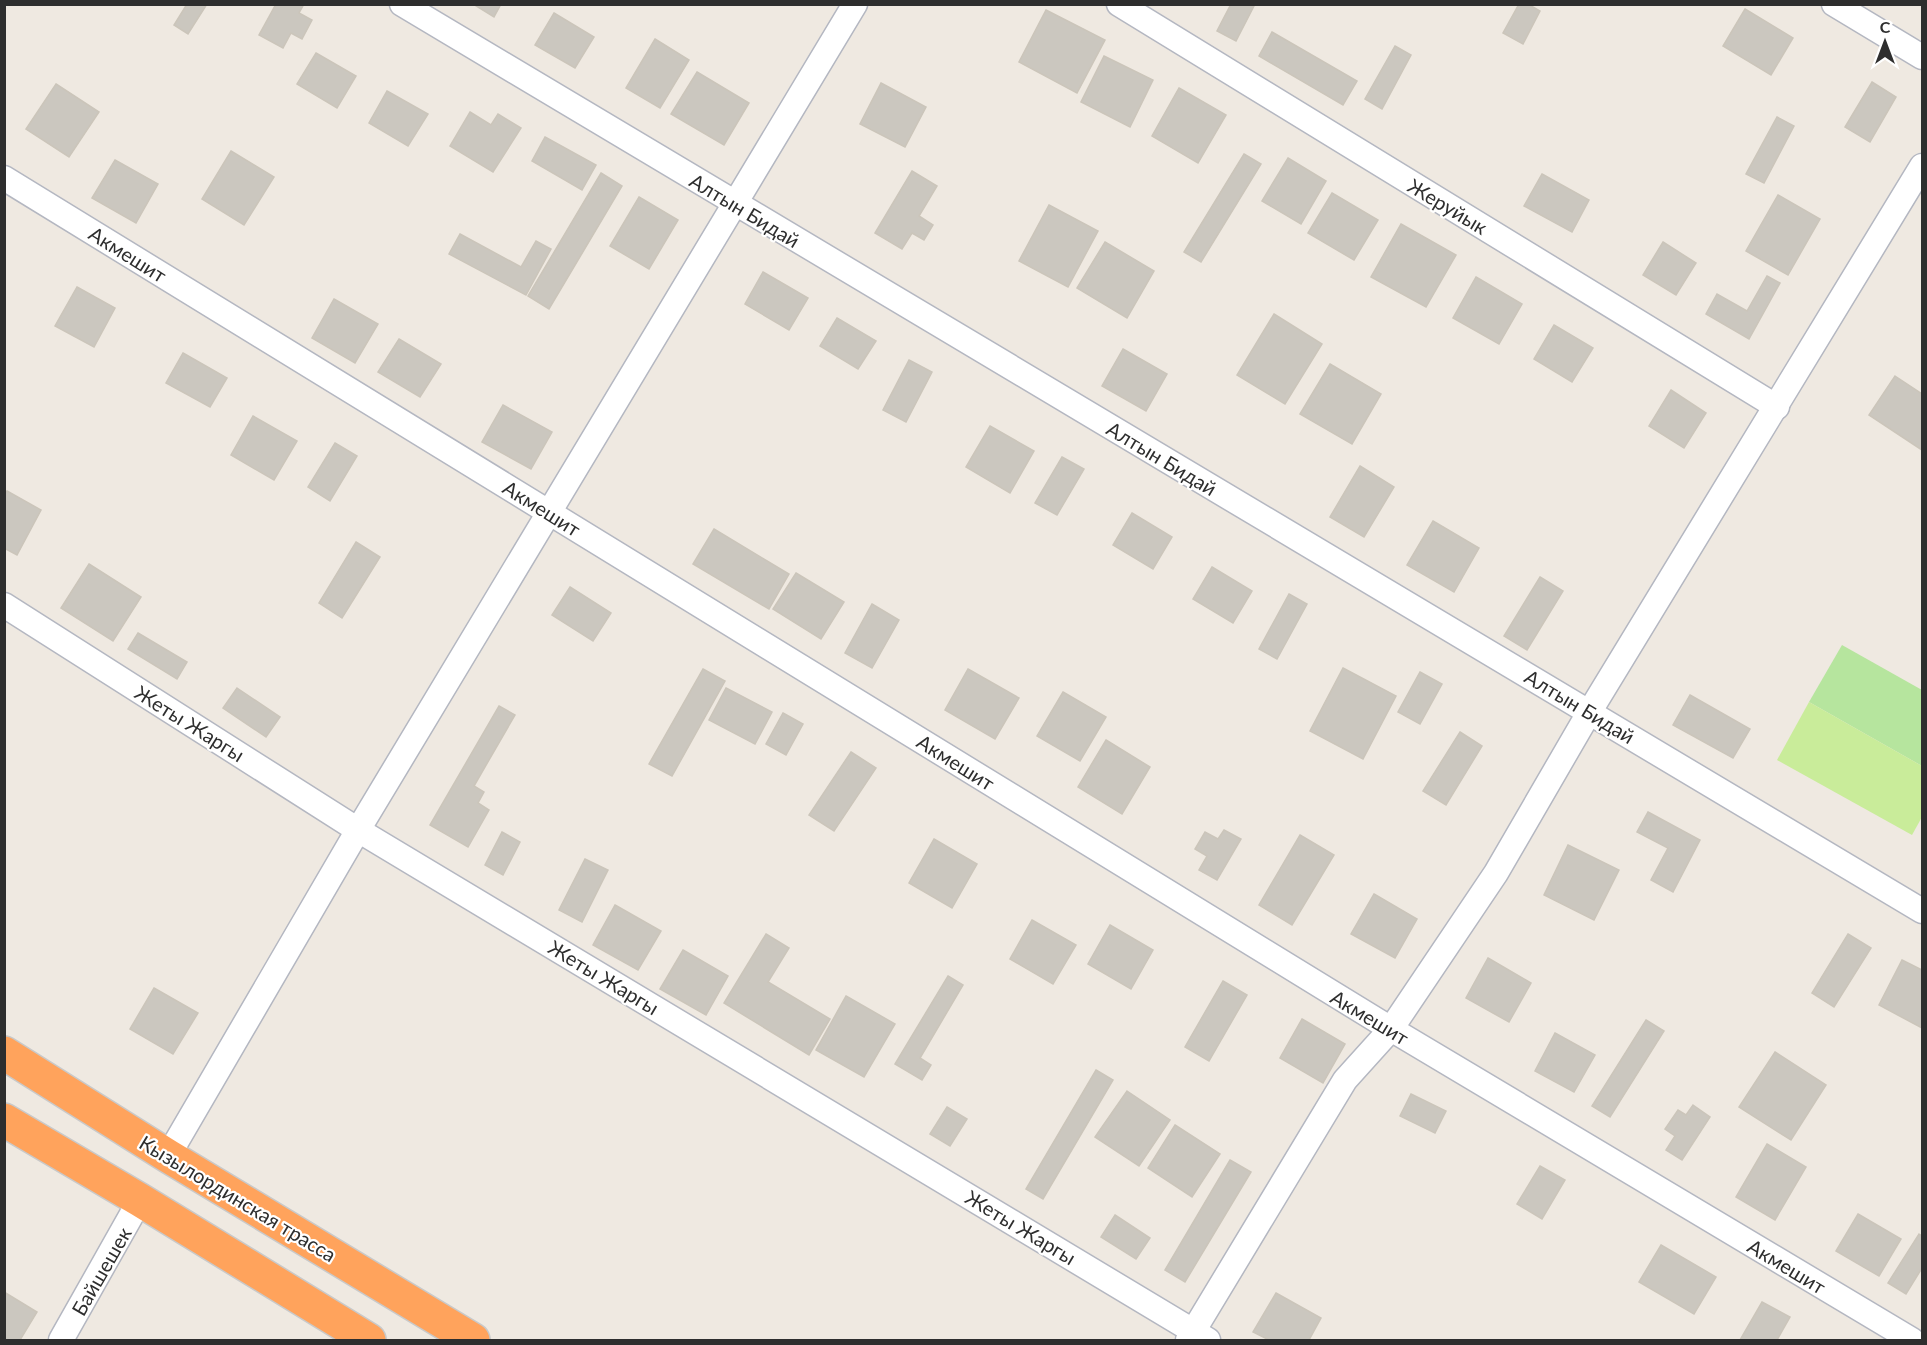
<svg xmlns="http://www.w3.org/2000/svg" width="1927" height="1345" viewBox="0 0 1927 1345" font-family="Lato,sans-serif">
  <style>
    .green { fill: #b6e59e }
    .pitch { fill: #c9ec9a }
    .building { fill: #cbc7bf; stroke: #cbc5ba; stroke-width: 1.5 }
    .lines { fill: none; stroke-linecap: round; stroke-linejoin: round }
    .street-casing { stroke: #b4b7c1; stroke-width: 27 }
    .highway-casing { stroke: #c9c9c9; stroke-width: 36 }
    .street { stroke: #fff; stroke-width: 24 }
    .highway { stroke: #ffa35c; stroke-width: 33 }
    .labels { text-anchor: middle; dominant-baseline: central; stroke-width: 4.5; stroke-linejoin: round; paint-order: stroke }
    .street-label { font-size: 20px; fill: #2e2e2e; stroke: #fff }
  </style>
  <rect width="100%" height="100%" fill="#efe9e1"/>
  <polygon class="green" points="1842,645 1922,690 1922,766 1809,702"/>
  <polygon class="pitch" points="1809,702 1922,766 1922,817 1912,835 1777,760"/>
  <g class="building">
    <polygon points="187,4 207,4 188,34 174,25"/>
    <polygon points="276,4 304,4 299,13 312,20 302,39 291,33 283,48 259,35"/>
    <polygon points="473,4 501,4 494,17"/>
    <polygon points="1231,4 1255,4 1236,41 1217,31"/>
    <polygon points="1519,4 1528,4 1540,11 1523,44 1503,33"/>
    <polygon points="1745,9 1793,38 1771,75 1723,46"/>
    <polygon points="1046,10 1105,40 1077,93 1019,62"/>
    <polygon points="554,13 594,37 575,68 535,45"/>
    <polygon points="1272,32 1357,81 1343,105 1259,56"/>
    <polygon points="655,39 689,60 660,108 626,88"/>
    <polygon points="1395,46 1411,55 1382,109 1365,99"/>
    <polygon points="316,53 356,76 337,108 297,84"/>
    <polygon points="1104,56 1153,80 1130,127 1081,102"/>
    <polygon points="697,72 749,103 724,145 671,114"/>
    <polygon points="1872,82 1896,97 1870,142 1845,127"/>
    <polygon points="881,83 926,107 905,147 860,124"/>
    <polygon points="56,84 99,112 69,157 26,129"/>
    <polygon points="1179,88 1226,115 1198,163 1152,136"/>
    <polygon points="387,91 428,114 408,146 369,123"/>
    <polygon points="470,112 491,125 498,114 521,128 493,172 450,146"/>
    <polygon points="1777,117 1794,126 1764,183 1746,174"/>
    <polygon points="545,137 596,165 582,190 532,161"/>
    <polygon points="231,151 274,177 244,225 202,199"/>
    <polygon points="1244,154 1261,164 1201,262 1184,252"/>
    <polygon points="1288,158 1326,181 1301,224 1262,201"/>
    <polygon points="115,160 158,184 136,223 92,198"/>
    <polygon points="912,171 937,186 919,216 933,225 924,240 912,233 902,249 875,233"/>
    <polygon points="601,173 622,186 549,309 528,296"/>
    <polygon points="1542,174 1589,200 1572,232 1524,206"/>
    <polygon points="1332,193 1378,220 1354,260 1308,233"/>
    <polygon points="1778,195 1820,219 1788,275 1746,251"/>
    <polygon points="639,197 678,220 649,269 610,246"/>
    <polygon points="1049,205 1098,231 1068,287 1019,261"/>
    <polygon points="1401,224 1456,255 1426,307 1371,277"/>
    <polygon points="460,234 521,267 536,241 551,249 526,295 449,254"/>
    <polygon points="1105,242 1154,271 1127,318 1077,288"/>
    <polygon points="1663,242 1696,263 1676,295 1643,275"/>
    <polygon points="763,272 808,298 789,330 745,304"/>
    <polygon points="1767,276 1780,283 1749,339 1706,314 1717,294 1747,311"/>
    <polygon points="1476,277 1522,304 1499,344 1453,318"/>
    <polygon points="77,287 115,308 94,347 55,326"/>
    <polygon points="334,299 378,324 355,363 312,338"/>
    <polygon points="1274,314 1322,344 1285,404 1237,375"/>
    <polygon points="837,318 876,341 858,369 820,346"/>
    <polygon points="1554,325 1593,348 1572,382 1534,359"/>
    <polygon points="399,339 441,364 420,397 378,372"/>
    <polygon points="1123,349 1167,374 1146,411 1102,386"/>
    <polygon points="183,353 227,378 210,407 166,383"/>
    <polygon points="909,360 932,372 906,422 883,410"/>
    <polygon points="1330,364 1381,394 1352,444 1300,414"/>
    <polygon points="1895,376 1922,394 1922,450 1869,415"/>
    <polygon points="1671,390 1706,413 1684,448 1649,426"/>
    <polygon points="503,405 552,432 531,469 482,442"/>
    <polygon points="253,416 297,441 274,480 231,455"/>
    <polygon points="990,426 1034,451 1010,493 966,467"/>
    <polygon points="335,443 357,456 330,501 308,487"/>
    <polygon points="1062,457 1084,469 1057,515 1035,503"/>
    <polygon points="1360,466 1394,487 1364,537 1330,517"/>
    <polygon points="7,491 41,510 17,555 4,548 4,495"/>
    <polygon points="1132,513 1172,537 1153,569 1113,545"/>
    <polygon points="1433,521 1479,548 1454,592 1407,565"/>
    <polygon points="714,529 789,574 769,609 693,564"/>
    <polygon points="356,542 380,557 342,618 319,603"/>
    <polygon points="89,564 141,597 113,641 61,608"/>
    <polygon points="1212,567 1252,591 1233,623 1193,599"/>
    <polygon points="796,573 844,602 821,639 773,609"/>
    <polygon points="1540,577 1563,591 1527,650 1504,636"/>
    <polygon points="570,587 611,613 593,641 552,615"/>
    <polygon points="1289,594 1307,604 1277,659 1259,649"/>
    <polygon points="872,604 899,620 872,668 845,653"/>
    <polygon points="138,633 187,662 177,679 128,649"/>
    <polygon points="1343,668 1396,696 1363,759 1310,731"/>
    <polygon points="703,669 725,681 672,776 649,764"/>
    <polygon points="968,669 1019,698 995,739 945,710"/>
    <polygon points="1420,672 1442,684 1420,724 1398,712"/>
    <polygon points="237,688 280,717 266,737 223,708"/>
    <polygon points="726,688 772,712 755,744 709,720"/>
    <polygon points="1063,692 1106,717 1080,761 1037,736"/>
    <polygon points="1690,695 1750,729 1733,758 1673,725"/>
    <polygon points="499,706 515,715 474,786 484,792 478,803 489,810 468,847 430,825"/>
    <polygon points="783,713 803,724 786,755 766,744"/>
    <polygon points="1460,732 1482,746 1446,805 1423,791"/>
    <polygon points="1106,740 1150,767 1122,814 1078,787"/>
    <polygon points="851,752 876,768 834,831 809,815"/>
    <polygon points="1648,812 1700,840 1673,892 1651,880 1668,848 1637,832"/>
    <polygon points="1224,830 1241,839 1217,880 1199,870 1207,856 1195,849 1205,832 1218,839"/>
    <polygon points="502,832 520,842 503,875 485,865"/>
    <polygon points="1300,835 1334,855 1292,925 1259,905"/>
    <polygon points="934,839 977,864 952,908 909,883"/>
    <polygon points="1568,845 1619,870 1594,920 1544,895"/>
    <polygon points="585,859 608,870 582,922 559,910"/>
    <polygon points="1374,894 1417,919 1395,958 1351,934"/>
    <polygon points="615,905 661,931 638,970 593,945"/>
    <polygon points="1032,920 1076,945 1053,984 1010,959"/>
    <polygon points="1110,925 1153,950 1131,989 1088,964"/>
    <polygon points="766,934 789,948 768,982 830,1019 809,1055 724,1003"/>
    <polygon points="1848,934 1871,948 1834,1007 1812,993"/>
    <polygon points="683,950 728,976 706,1015 660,989"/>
    <polygon points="1488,958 1531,983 1509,1022 1466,998"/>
    <polygon points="1902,960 1922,970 1922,1028 1879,1005"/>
    <polygon points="948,976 963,985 920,1058 931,1065 922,1080 895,1064"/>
    <polygon points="1223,981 1247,995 1209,1061 1185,1047"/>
    <polygon points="154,988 198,1013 173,1054 130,1029"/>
    <polygon points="846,996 895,1024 864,1077 816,1050"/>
    <polygon points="1302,1019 1345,1044 1323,1083 1280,1058"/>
    <polygon points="1646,1020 1664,1031 1610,1117 1592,1106"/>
    <polygon points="1555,1033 1595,1055 1574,1092 1535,1071"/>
    <polygon points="1775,1052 1826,1085 1791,1140 1739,1107"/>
    <polygon points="1096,1070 1113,1080 1043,1199 1026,1189"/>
    <polygon points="1127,1091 1170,1120 1139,1166 1095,1137"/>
    <polygon points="1411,1094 1446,1111 1435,1133 1400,1116"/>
    <polygon points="1693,1105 1710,1117 1682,1160 1666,1150 1675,1136 1665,1129 1678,1110 1686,1115"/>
    <polygon points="947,1107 967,1119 950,1146 930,1134"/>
    <polygon points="1175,1125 1220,1154 1192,1197 1148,1168"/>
    <polygon points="1767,1144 1806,1167 1775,1220 1736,1197"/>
    <polygon points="1230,1160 1251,1172 1185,1282 1165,1270"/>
    <polygon points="1540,1166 1565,1180 1542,1219 1517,1204"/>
    <polygon points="1858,1214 1901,1239 1879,1276 1836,1251"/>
    <polygon points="1115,1215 1150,1238 1136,1259 1101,1237"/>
    <polygon points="1919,1234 1922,1236 1922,1268 1906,1294 1888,1283"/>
    <polygon points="1661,1245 1716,1277 1694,1314 1639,1282"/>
    <polygon points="4,1292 37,1312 20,1340 4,1340"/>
    <polygon points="1276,1293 1321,1318 1309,1340 1269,1340 1253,1332"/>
    <polygon points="1762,1302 1790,1317 1777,1340 1740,1340"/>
  </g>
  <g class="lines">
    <g class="street-casing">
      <g id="street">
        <polyline points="402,4 1922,911"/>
        <polyline points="1119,4 1777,407"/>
        <polyline points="1834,4 1922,57"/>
        <polyline points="4,178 1391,1029 1912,1340"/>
        <polyline points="4,605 358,830 1208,1340"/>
        <polyline points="168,1156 358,830 855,4"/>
        <polyline points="61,1340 140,1200"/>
        <polyline points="1188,1340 1345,1080 1391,1029 1496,873 1590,711 1922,166"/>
      </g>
    </g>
    <g class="highway-casing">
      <g id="highway">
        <polyline points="4,1053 168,1156 473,1340"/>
        <polyline points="4,1120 140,1200 369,1340"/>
      </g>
    </g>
    <use href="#street" class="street"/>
    <use href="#highway" class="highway"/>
  </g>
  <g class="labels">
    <g class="street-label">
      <text transform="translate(1448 206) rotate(31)">Жеруйык</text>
      <text transform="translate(745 210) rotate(31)">Алтын Бидай</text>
      <text transform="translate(128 254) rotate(32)">Акмешит</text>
      <text transform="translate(1162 458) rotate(31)">Алтын Бидай</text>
      <text transform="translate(542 508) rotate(32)">Акмешит</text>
      <text transform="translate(1580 706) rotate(31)">Алтын Бидай</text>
      <text transform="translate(190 723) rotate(32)">Жеты Жаргы</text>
      <text transform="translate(956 762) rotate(32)">Акмешит</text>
      <text transform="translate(604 977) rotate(31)">Жеты Жаргы</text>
      <text transform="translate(1370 1017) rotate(31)">Акмешит</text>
      <text transform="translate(238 1198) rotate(31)">Кызылординская трасса</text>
      <text transform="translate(1021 1227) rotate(31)">Жеты Жаргы</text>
      <text transform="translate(1787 1266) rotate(31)">Акмешит</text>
      <text transform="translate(101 1271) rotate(-60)">Байшешек</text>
    </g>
  </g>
  <rect width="1927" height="1345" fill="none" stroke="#2e2e2e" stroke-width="12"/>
  <g transform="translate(1885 42)" stroke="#ffffff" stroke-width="4.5" paint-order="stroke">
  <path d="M0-4.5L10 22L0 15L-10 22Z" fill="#2e2e2e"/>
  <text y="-9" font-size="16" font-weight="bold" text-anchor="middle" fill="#2e2e2e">С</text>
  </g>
</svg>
